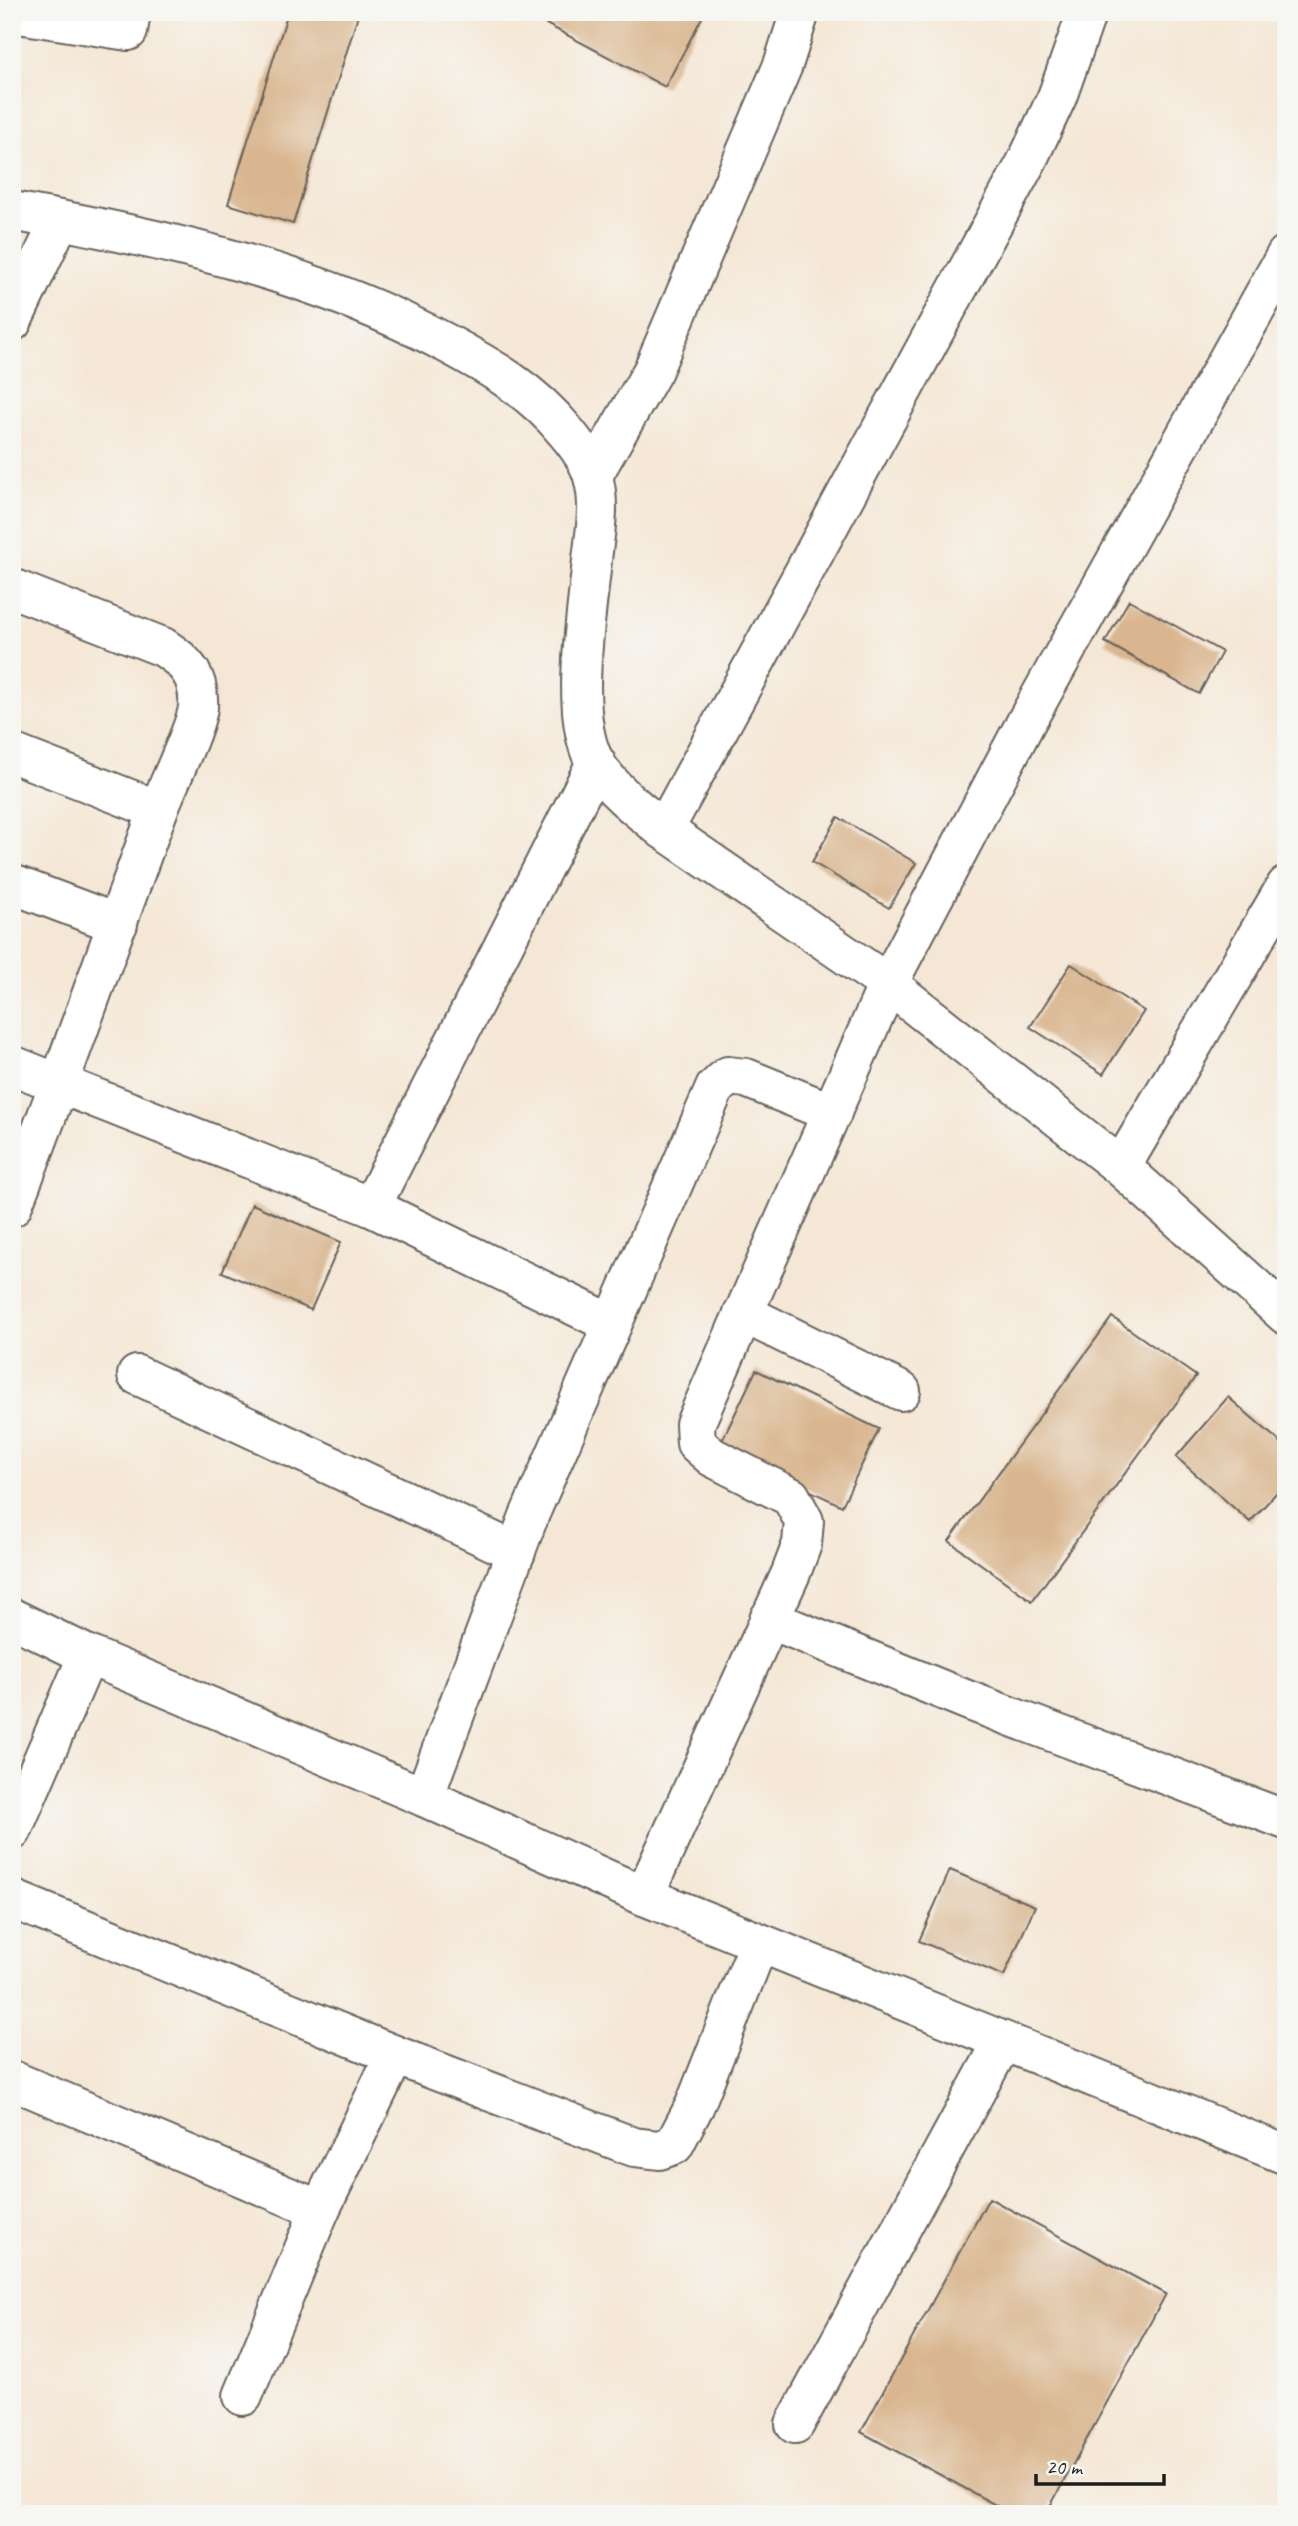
<svg xmlns="http://www.w3.org/2000/svg" width="1298" height="2526" viewBox="0 0 1298 2526" font-family="Caveat,sans-serif">
  <style>
    .building { fill: #d9b68f }
    .lines { fill: none; stroke-linecap: round; stroke-linejoin: round }
    .minor-casing { stroke: #68635d; stroke-width: 42 }
    .tertiary-casing { stroke: #68635d; stroke-width: 42 }
    .minor { stroke: #fff; stroke-width: 38 }
    .tertiary { stroke: #fff; stroke-width: 38 }
  </style>
  <rect width="100%" height="100%" fill="#f6f6f2"/>
  <filter id="ink" filterUnits="userSpaceOnUse"><feTurbulence type="fractalNoise" baseFrequency=".0143" numOctaves="2"/><feDisplacementMap in="SourceGraphic" scale="14" xChannelSelector="R" yChannelSelector="G"/><feConvolveMatrix kernelMatrix="1 2 1 2 8 2 1 2 1" color-interpolation-filters="sRGB"/></filter>
  <filter id="wash" filterUnits="userSpaceOnUse"><feTurbulence type="fractalNoise" baseFrequency=".00686" numOctaves="4" result="noise"/><feDisplacementMap in="SourceGraphic" scale="28" xChannelSelector="R" yChannelSelector="G"/><feGaussianBlur stdDeviation="1.57" result="paint"/><feColorMatrix in="noise" values="0 0 0 0 0 0 0 0 0 0 0 0 0 0 0 0 0 1.4 0 .05"/><feComposite in="paint" operator="in"/></filter>
  <g filter="url(#wash)">
    <rect width="100%" height="100%" fill="#f5e7d5"/>
    <g id="blocks">
      <g class="building">
        <polygon points="288,12 359,12 293,224 228,204"/>
        <polygon points="533,12 705,12 665,87 531,16"/>
        <polygon points="1129,600 1222,652 1199,694 1105,642"/>
        <polygon points="838,817 916,863 889,908 812,862"/>
        <polygon points="1071,964 1144,1011 1103,1074 1030,1027"/>
        <polygon points="252,1204 341,1242 311,1310 222,1272"/>
        <polygon points="1112,1317 1196,1376 1032,1601 949,1541"/>
        <polygon points="756,1370 879,1429 842,1506 719,1447"/>
        <polygon points="1228,1397 1286,1447 1286,1482 1250,1522 1176,1457"/>
        <polygon points="950,1870 1035,1906 1004,1976 919,1941"/>
        <polygon points="989,2198 1166,2294 1046,2514 1012,2514 861,2432"/>
      </g>
    </g>
  </g>
  <g filter="url(#ink)">
    <use href="#blocks" fill-opacity="0" stroke="#68635d" stroke-width="2"/>
    <g class="lines">
      <g class="minor-casing">
        <g id="minor">
          <polyline points="12,13 128,31 131,12"/>
          <polyline points="12,322 60,220"/>
          <polyline points="593,475 653,370 783,65 800,12"/>
          <path d="M 12,588 L 163,647 C 187,662 200,677 198,707 C 196,728 166,788 158,811 C 109,943 64,1076 12,1207"/>
          <polyline points="12,753 158,810"/>
          <polyline points="664,830 1028,159 1057,97 1087,12"/>
          <polyline points="12,884 118,924"/>
          <polyline points="12,1065 371,1207 612,1324"/>
          <polyline points="1121,1167 1286,886"/>
          <polyline points="371,1207 596,763"/>
          <polyline points="743,1313 901,1391"/>
          <polyline points="137,1375 516,1552"/>
          <polyline points="12,1618 88,1655 424,1797 644,1896 1286,2155"/>
          <polyline points="769,1619 967,1700 1286,1820"/>
          <polyline points="424,1797 529,1516 715,1088 728,1076 746,1078 832,1113"/>
          <polyline points="12,1831 88,1655"/>
          <polyline points="644,1896 791,1573 802,1544 804,1521 791,1497 712,1457 696,1443 695,1424 888,984 1026,722 1286,255"/>
          <polyline points="12,1899 395,2055 634,2147 659,2150 674,2145 695,2105 759,1943"/>
          <polyline points="12,2080 320,2210"/>
          <polyline points="243,2396 320,2210 395,2055"/>
          <polyline points="795,2424 1003,2041"/>
        </g>
      </g>
      <g class="tertiary-casing">
        <path id="tertiary" d="M 12,211 C 161,238 310,271 444,342 C 491,367 533,391 566,432 C 577,445 589,461 593,477 C 601,505 595,532 592,560 C 587,614 568,717 596,764 C 612,790 640,811 664,830 L 888,984 L 1121,1167 L 1286,1315"/>
      </g>
      <use href="#minor" class="minor"/>
      <use href="#tertiary" class="tertiary"/>
    </g>
  </g>
  <rect width="1298" height="2526" fill="none" stroke="#f6f6f2" stroke-width="42"/>
  <path d="M1036 2474v10h128v-10" fill="none" stroke="#1c1c1c" stroke-width="3.5"/>
  <text x="1046" y="2474" font-size="21" fill="#1c1c1c" stroke="#f6f6f2" stroke-width="5" paint-order="stroke">20 m</text>
</svg>
